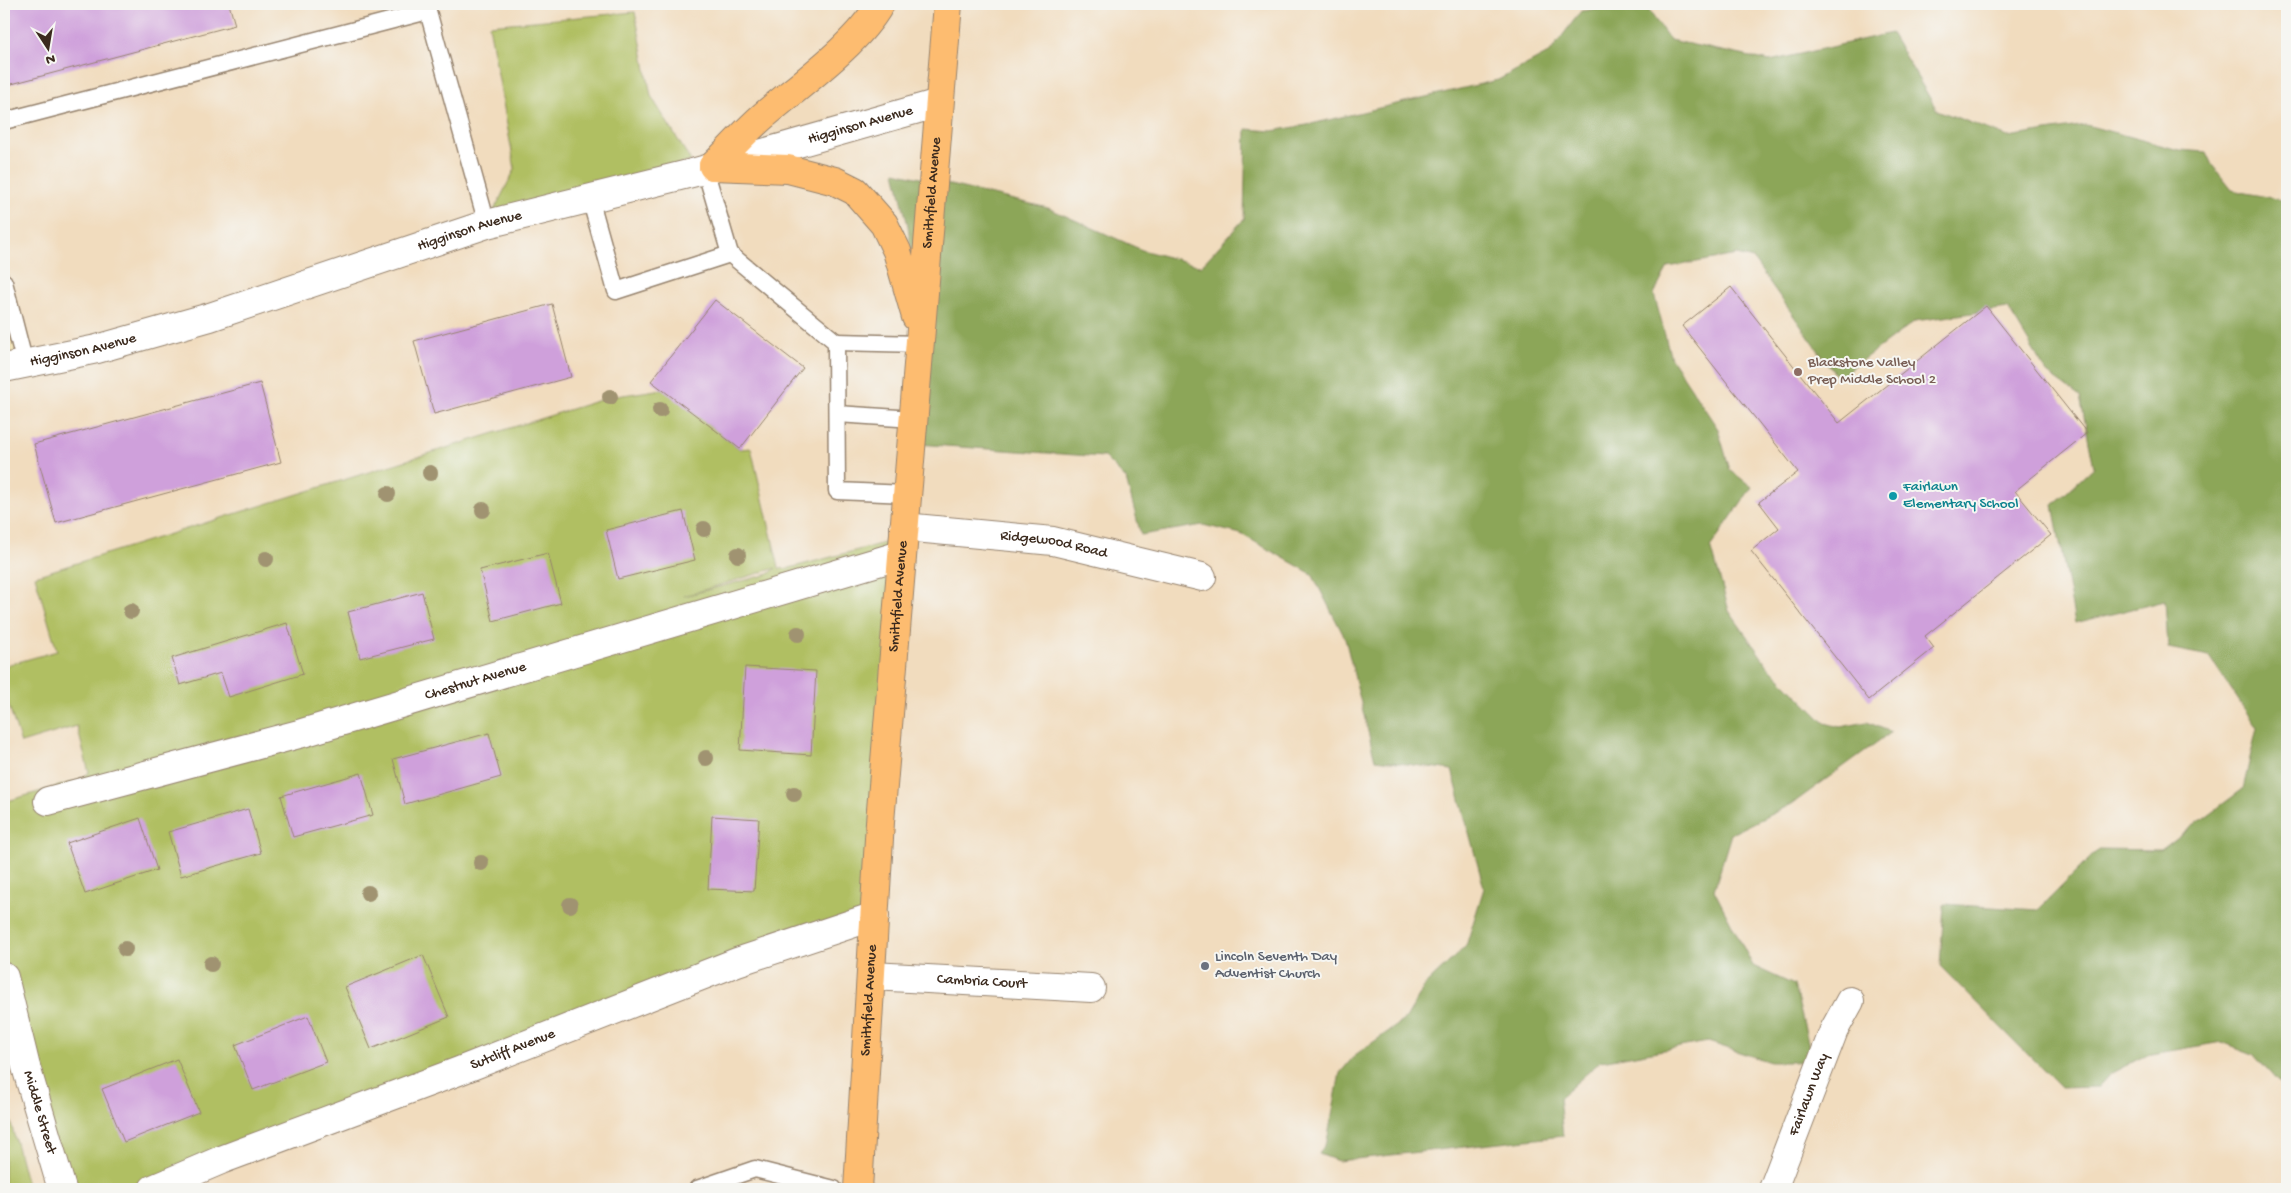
<svg xmlns="http://www.w3.org/2000/svg" width="2291" height="1193" viewBox="0 0 2291 1193" font-family="'Gochi Hand',sans-serif">
  <style>
    .green { fill: #b0bf62; stroke: #767440; fill-rule: evenodd }
    .forest { fill: #8ca658; stroke: #64683b }
    .sand { fill: #eeda9e; stroke: #94825e }
    .building { fill: #cfa0db }
    .lines { fill: none; stroke-linecap: round; stroke-linejoin: round }
    .service-casing { stroke: #96836e; stroke-width: 19 }
    .minor-casing { stroke: #96836e; stroke-width: 30 }
    .tertiary-casing { stroke: #96836e; stroke-width: 30 }
    .primary-casing { stroke: #96836e; stroke-width: 30 }
    .service { stroke: #fff; stroke-width: 16 }
    .minor { stroke: #fff; stroke-width: 28 }
    .tertiary { stroke: #fff; stroke-width: 28 }
    .primary { stroke: #fdbc70; stroke-width: 28 }
    .tree { fill: #a09371 }
    .education-dot { fill: #8d6e63; stroke: #f6f6f2; stroke-width: 2 }
    .culture-dot { fill: #0f9aa8; stroke: #f6f6f2; stroke-width: 2 }
    .worship-dot { fill: #6b7280; stroke: #f6f6f2; stroke-width: 2 }
    .labels { text-anchor: middle; dominant-baseline: central; stroke-width: 4; stroke-linejoin: round; paint-order: stroke }
    .street-label { font-size: 15px; fill: #3b2a1e; stroke: #f6f6f2 }
    .education-label { font-size: 15px; fill: #785e54; stroke: #f6f6f2; text-anchor: start }
    .culture-label { font-size: 15px; fill: #0d838f; stroke: #f6f6f2; text-anchor: start }
    .worship-label { font-size: 15px; fill: #5b616d; stroke: #f6f6f2; text-anchor: start }
  </style>
  <rect width="100%" height="100%" fill="#f6f6f2"/>
  <filter id="ink" filterUnits="userSpaceOnUse"><feTurbulence type="fractalNoise" baseFrequency=".02" numOctaves="2"/><feDisplacementMap in="SourceGraphic" scale="10" xChannelSelector="R" yChannelSelector="G"/><feConvolveMatrix kernelMatrix="1 2 1 2 8 2 1 2 1" color-interpolation-filters="sRGB"/></filter>
  <filter id="wash" filterUnits="userSpaceOnUse"><feTurbulence type="fractalNoise" baseFrequency=".0096" numOctaves="4" result="noise"/><feDisplacementMap in="SourceGraphic" scale="20" xChannelSelector="R" yChannelSelector="G"/><feGaussianBlur stdDeviation="1.12" result="paint"/><feColorMatrix in="noise" values="0 0 0 0 0 0 0 0 0 0 0 0 0 0 0 0 0 1.4 0 .05"/><feComposite in="paint" operator="in"/></filter>
  <g filter="url(#wash)">
    <rect width="100%" height="100%" fill="#f1dcbe"/>
    <g class="green">
      <polygon points="635,12 651,96 691,161 487,224 515,169 489,25"/>
      <path d="M 663,389 L 740,449 L 751,448 L 779,568 L 786,569 L 903,538 L 875,916 L 153,1189 L 62,1189 L 4,977 L 4,802 L 76,781 L 89,773 L 77,726 L 21,743 L 4,691 L 4,666 L 57,651 L 35,576 L 610,397 ZM 776,568 L 769,574 L 684,596 Z"/>
      <polygon points="4,1096 28,1189 4,1189"/>
    </g>
    <polygon class="forest" points="1635,4 1644,4 1670,40 1770,61 1891,33 1937,110 2008,137 2086,125 2179,150 2206,152 2212,165 2232,190 2281,200 2287,198 2287,1092 2253,1054 2222,1042 2146,1055 2110,1074 2098,1087 2061,1088 1940,966 1944,904 2038,910 2099,849 2161,850 2243,789 2257,728 2209,656 2168,648 2165,601 2075,623 2053,505 2094,467 2080,397 2047,373 2008,308 1915,321 1838,378 1753,259 1737,255 1668,267 1654,294 1671,358 1718,429 1730,470 1752,487 1711,546 1729,611 1768,666 1825,723 1840,727 1867,722 1891,732 1792,804 1731,834 1714,890 1753,966 1794,985 1813,1062 1770,1062 1708,1042 1601,1061 1559,1098 1563,1136 1338,1161 1319,1154 1327,1141 1340,1073 1355,1055 1406,1019 1426,984 1466,946 1484,888 1452,770 1375,760 1345,638 1312,574 1241,534 1203,525 1141,535 1126,479 1104,457 917,444 919,316 908,226 895,172 1048,208 1142,250 1201,266 1244,219 1246,129 1272,131 1307,125 1498,80 1550,52 1581,11"/>
    <polygon class="sand" points="4,284 25,364 4,368"/>
    <g id="blocks">
      <g class="building">
        <polygon points="4,4 229,4 235,25 4,86"/>
        <polygon points="1731,287 1839,423 1986,306 2087,433 2015,491 2051,535 1925,636 1934,648 1869,700 1751,551 1779,528 1759,502 1798,472 1682,326"/>
        <polygon points="715,300 803,368 740,449 651,381"/>
        <polygon points="552,304 571,377 434,414 414,341"/>
        <polygon points="260,383 281,462 56,523 34,444"/>
        <polygon points="683,511 695,560 618,579 606,530"/>
        <polygon points="548,553 561,603 493,621 480,570"/>
        <polygon points="422,592 434,639 360,658 348,612"/>
        <polygon points="287,623 303,674 229,697 221,673 180,685 172,658"/>
        <polygon points="745,667 816,671 811,755 740,750"/>
        <polygon points="489,733 501,777 405,804 393,759"/>
        <polygon points="361,773 373,815 293,837 281,796"/>
        <polygon points="248,809 261,853 181,876 168,832"/>
        <polygon points="712,816 759,819 754,891 708,889"/>
        <polygon points="140,818 157,870 85,894 67,843"/>
        <polygon points="423,955 449,1017 371,1049 345,987"/>
        <polygon points="308,1016 326,1062 253,1090 235,1045"/>
        <polygon points="177,1059 199,1112 124,1142 102,1089"/>
      </g>
    </g>
  </g>
  <g filter="url(#ink)">
    <use href="#blocks" fill-opacity="0" stroke="#96836e" stroke-width="1"/>
    <g class="lines">
      <g class="service-casing">
        <g id="service">
          <polyline points="426,4 487,224"/>
          <polyline points="4,121 428,11"/>
          <polyline points="705,169 730,254"/>
          <polyline points="590,198 616,291 730,254 836,342 837,491 907,494"/>
          <polyline points="4,282 25,364"/>
          <polyline points="836,342 921,344"/>
          <polyline points="837,414 914,419"/>
          <polyline points="697,1189 755,1169 834,1189"/>
        </g>
      </g>
      <g class="minor-casing">
        <g id="minor">
          <path id="s1" d="M 904,527 L 1053,541 L 1202,577"/>
          <path id="s2" d="M 48,801 L 299,734 L 901,555"/>
          <path id="s3" d="M 872,976 L 1091,988"/>
          <path id="s4" d="M 4,977 L 26,1067 L 62,1189"/>
          <path id="s5" d="M 153,1189 L 221,1160 L 459,1071 L 737,962 L 875,916"/>
          <path id="s6" d="M 1773,1189 L 1834,1030 L 1850,1001"/>
        </g>
      </g>
      <g class="tertiary-casing">
        <g id="tertiary">
          <path id="s7" d="M 4,368 L 97,349 L 210,317 L 487,224 L 696,172 L 939,103"/>
        </g>
      </g>
      <g class="primary-casing">
        <g id="primary">
          <polyline points="713,166 788,169 835,181 855,191 884,224 897,251 916,317"/>
          <path d="M 713,166 C 729,150 745,132 762,117 C 799,85 856,46 880,4"/>
          <path id="s8" d="M 858,1189 L 880,822 L 948,4"/>
        </g>
      </g>
      <use href="#service" class="service"/>
      <use href="#minor" class="minor"/>
      <use href="#tertiary" class="tertiary"/>
      <use href="#primary" class="primary"/>
    </g>
    <g class="tree">
      <circle cx="610" cy="397" r="8"/>
      <circle cx="660" cy="410" r="8"/>
      <circle cx="430" cy="473" r="8"/>
      <circle cx="388" cy="494" r="8"/>
      <circle cx="483" cy="510" r="8"/>
      <circle cx="704" cy="529" r="8"/>
      <circle cx="738" cy="555" r="8"/>
      <circle cx="266" cy="559" r="8"/>
      <circle cx="131" cy="611" r="8"/>
      <circle cx="798" cy="634" r="8"/>
      <circle cx="706" cy="758" r="8"/>
      <circle cx="794" cy="794" r="8"/>
      <circle cx="481" cy="863" r="8"/>
      <circle cx="368" cy="893" r="8"/>
      <circle cx="570" cy="905" r="8"/>
      <circle cx="125" cy="949" r="8"/>
      <circle cx="211" cy="964" r="8"/>
    </g>
  </g>
  <circle class="education-dot" cx="1798" cy="372" r="5"/>
  <circle class="culture-dot" cx="1893" cy="496" r="5"/>
  <circle class="worship-dot" cx="1205" cy="966" r="5"/>
  <g class="labels">
    <g class="street-label">
      <text stroke="none"><textPath href="#s7" startOffset="891">Higginson Avenue</textPath></text>
      <text stroke="none"><textPath href="#s8" startOffset="999">Smithfield Avenue</textPath></text>
      <text stroke="none"><textPath href="#s7" startOffset="486">Higginson Avenue</textPath></text>
      <text stroke="none"><textPath href="#s7" startOffset="81">Higginson Avenue</textPath></text>
      <text stroke="none"><textPath href="#s1" startOffset="151">Ridgewood Road</textPath></text>
      <text stroke="none"><textPath href="#s8" startOffset="594">Smithfield Avenue</textPath></text>
      <text stroke="none"><textPath href="#s2" startOffset="444">Chestnut Avenue</textPath></text>
      <text stroke="none"><textPath href="#s3" startOffset="110">Cambria Court</textPath></text>
      <text stroke="none"><textPath href="#s8" startOffset="189">Smithfield Avenue</textPath></text>
      <text stroke="none"><textPath href="#s5" startOffset="386">Sutcliff Avenue</textPath></text>
      <text stroke="none"><textPath href="#s6" startOffset="101">Fairlawn Way</textPath></text>
      <text stroke="none"><textPath href="#s4" startOffset="140">Middle Street</textPath></text>
    </g>
    <g class="education-label">
      <text x="1808" y="363">Blackstone Valley<tspan x="1808" dy="17">Prep Middle School 2</tspan></text>
    </g>
    <g class="culture-label">
      <text x="1903" y="487">Fairlawn<tspan x="1903" dy="17">Elementary School</tspan></text>
    </g>
    <g class="worship-label">
      <text x="1215" y="957">Lincoln Seventh Day<tspan x="1215" dy="17">Adventist Church</tspan></text>
    </g>
  </g>
  <rect width="2291" height="1193" fill="none" stroke="#f6f6f2" stroke-width="20"/>
  <g transform="translate(48 48) rotate(168)" stroke="#f6f6f2" stroke-width="4" paint-order="stroke">
  <path d="M0-4L9 19L0 12L-9 19Z" fill="#3b2a1e"/>
  <text y="-8" font-size="14" font-weight="bold" text-anchor="middle" fill="#3b2a1e">N</text>
  </g>
</svg>
